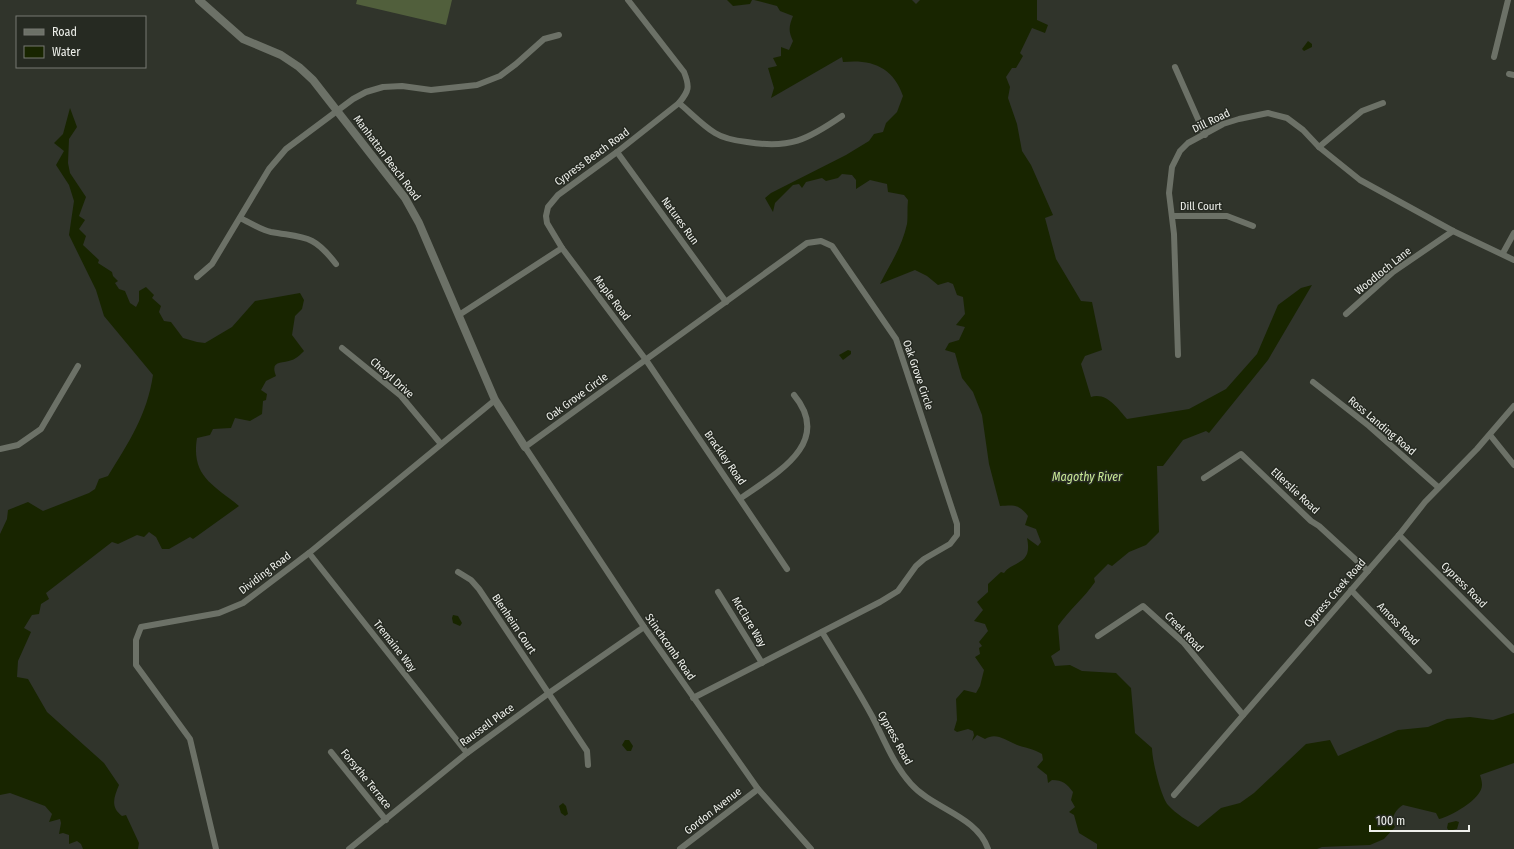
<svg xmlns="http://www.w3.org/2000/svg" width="1514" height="849" viewBox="0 0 1514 849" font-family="'Fira Sans Condensed',sans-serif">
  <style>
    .green { fill: #515f3c }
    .water { fill: #182500 }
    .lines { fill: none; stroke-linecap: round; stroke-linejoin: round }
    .minor { stroke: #6c7167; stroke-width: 6 }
    .tertiary { stroke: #6c7167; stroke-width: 8 }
    .labels { text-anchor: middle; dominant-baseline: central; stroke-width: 3; stroke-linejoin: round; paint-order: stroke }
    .street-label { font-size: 11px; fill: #eef0eb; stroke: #262a22 }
    .water-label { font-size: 12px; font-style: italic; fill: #c9ea97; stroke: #262a22 }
  </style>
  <rect width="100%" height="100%" fill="#30342b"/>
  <polygon class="green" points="357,0 452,0 446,25 356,4"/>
  <g class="water">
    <polygon points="727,0 752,0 750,4 733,6"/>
    <path d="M 754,0 L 912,0 L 916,4 L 920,0 L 1037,0 L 1037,20 L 1048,25 L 1045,33 L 1032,28 L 1020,53 L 1023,56 L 1016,68 L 1012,68 L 1006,77 L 1010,87 L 1008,98 L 1017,124 L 1022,151 L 1031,165 L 1053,215 L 1045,218 L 1056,259 L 1081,301 L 1092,302 L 1102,350 L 1085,356 L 1081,364 L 1091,397 C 1107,392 1118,409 1127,419 L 1189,409 L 1226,389 L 1257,354 L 1278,305 L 1301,288 L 1312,285 L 1268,360 L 1209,433 L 1206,431 L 1183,440 L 1163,466 L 1157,466 L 1159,532 L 1146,545 L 1129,552 L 1112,566 L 1108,564 L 1094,578 L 1095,582 C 1084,598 1069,610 1058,626 L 1060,650 L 1051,656 L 1055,666 L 1070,665 L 1082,671 L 1116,673 L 1131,688 L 1135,733 L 1152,748 C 1152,760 1161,797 1168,805 C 1176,814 1188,821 1198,827 L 1221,808 L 1240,803 L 1254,793 L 1306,744 L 1330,740 L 1338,756 L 1398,730 L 1428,727 L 1447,719 L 1470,717 L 1493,720 L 1514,713 L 1514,763 L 1480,775 C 1481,778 1482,782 1482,785 C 1482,799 1450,817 1439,819 L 1436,813 L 1403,805 C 1394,811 1391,818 1395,827 L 1384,839 L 1370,845 L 1322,847 L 1317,849 L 1097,849 L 1097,844 L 1079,833 L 1074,815 L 1069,812 L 1075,807 L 1071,800 L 1073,792 C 1067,784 1063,780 1052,780 L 1048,783 L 1047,775 L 1037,767 L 1043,760 L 1042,754 C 1033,748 1024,748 1015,744 C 1005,740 996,732 985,739 L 977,735 L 972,741 L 974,735 L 973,731 L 968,729 L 957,732 L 954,730 L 957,720 L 956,699 L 964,690 L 976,693 L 980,686 L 984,670 L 975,657 L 980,654 L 979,648 L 982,646 L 979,642 L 988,631 L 985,624 L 974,621 L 983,610 L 977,602 L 988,592 L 988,584 L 1001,572 L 1004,573 C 1013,560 1033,566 1027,538 L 1038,546 L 1041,542 L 1036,529 L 1025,525 L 1028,516 C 1019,504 1014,505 1000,506 L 989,464 L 982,415 L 973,392 L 962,378 L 955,353 L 945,350 L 949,343 L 959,340 L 965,327 L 956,325 L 965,314 L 963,297 L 957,295 L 953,284 L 948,282 L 938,285 L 927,276 L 915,270 L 880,284 C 890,264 902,247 907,224 C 908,217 907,208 908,200 L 904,195 L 888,192 L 887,184 L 870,180 L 856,189 L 856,180 L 852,175 L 842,174 L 838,178 L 826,181 L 822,178 L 806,182 L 802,188 L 799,184 L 793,185 L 775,203 L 773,212 L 765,198 L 771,193 L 846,155 L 869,141 L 874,134 L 883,132 L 886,123 L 897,112 L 903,96 C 893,67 872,59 843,62 L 842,57 L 771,98 L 774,88 L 768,68 L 777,66 L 773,58 L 781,56 L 781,47 L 789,50 L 793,41 C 788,31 789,26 793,16 L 780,11 L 777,6 Z"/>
    <polygon points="1308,41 1312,44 1312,47 1304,51 1302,49"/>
    <path d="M 70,108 L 77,127 L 69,139 L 68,163 L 70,173 L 86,197 L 79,216 L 85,220 L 79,229 L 86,236 L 83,245 L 99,260 L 98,263 L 112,272 L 113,276 L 118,281 L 115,283 L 119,289 L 125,291 L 130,303 L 136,307 L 139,301 L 139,291 L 146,287 L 154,295 L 152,298 L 161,306 L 159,312 L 164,321 L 171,322 L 183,338 L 197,342 L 205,343 L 232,327 L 255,301 L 300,293 L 304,300 L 302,309 L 295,316 L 292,335 L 304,351 C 301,354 296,359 292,360 C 281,364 270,360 276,376 L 266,381 L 261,390 L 267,394 L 266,400 L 263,401 L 262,414 L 250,421 L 235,418 L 231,428 L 213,429 L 210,435 L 197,438 C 191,476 212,484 239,506 L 193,539 L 190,537 L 169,549 L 162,549 L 156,537 L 149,532 L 144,537 L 137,535 L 118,544 L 112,542 L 46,593 L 49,599 L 41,604 L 39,614 L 32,615 L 24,628 L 31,632 L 18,661 L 17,677 L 28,679 L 47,712 L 104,763 L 119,785 C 114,797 110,807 122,816 L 126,815 L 139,843 L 138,849 L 83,849 L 81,844 L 77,841 L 69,844 L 69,835 L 63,833 L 59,834 L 61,823 L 60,819 L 49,822 L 52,814 L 45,806 L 10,793 L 0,795 L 0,534 L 7,519 L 8,510 L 28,502 L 43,511 L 89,493 L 95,489 L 99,479 L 108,476 C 129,442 147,415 153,375 L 104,316 L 96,290 L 69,235 L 74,201 L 69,185 L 56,165 L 64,151 L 54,143 L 63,134 Z"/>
    <polygon points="848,350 851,351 851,354 843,360 839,355"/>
    <polygon points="453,615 458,616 462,623 460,626 453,623 452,618"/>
    <polygon points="625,740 629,740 633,746 631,751 627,751 622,745"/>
    <polygon points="563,803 566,806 568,814 565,816 561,813 559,806"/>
    <polygon points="1456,821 1459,822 1457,829 1449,831 1447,828 1448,823"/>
  </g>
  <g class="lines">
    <g class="minor">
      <polyline points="1494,57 1508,0"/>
      <polyline points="1175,67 1205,135"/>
      <polyline points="1509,74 1514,75"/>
      <path d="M 679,103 C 691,113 702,125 715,133 C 723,138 738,141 747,142 C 790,149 807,140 842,116"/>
      <polyline points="1319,147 1362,111 1383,103"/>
      <polyline points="617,152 726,302"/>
      <polyline points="1172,216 1227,216 1253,226"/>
      <path d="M 240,218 C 249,222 261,230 271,232 C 305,238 313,234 336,264"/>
      <polyline points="562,248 646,360 787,569"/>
      <polyline points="1503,253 1514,233"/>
      <polyline points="197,277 212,264 269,169 286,149 353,99 366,92 383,87 402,86 431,90 477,85 500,76 516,64 544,39 559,35"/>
      <polyline points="1346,314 1393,272 1453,231"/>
      <path d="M 459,315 L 562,248 L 547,223 L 546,216 L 548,207 L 558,195 L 617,152 L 679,103 C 689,91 690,87 684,72 L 628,0"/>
      <polyline points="342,348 401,396 441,444"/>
      <polyline points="1178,355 1174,234 1169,193 1172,167 1180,151 1188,143 1223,124 1239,119 1268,113 1287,118 1303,130 1319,147 1360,180 1453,231 1514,260"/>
      <polyline points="1313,382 1369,426 1438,487"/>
      <polyline points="1490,435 1514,465"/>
      <polyline points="0,449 18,445 41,429 78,366"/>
      <polyline points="1204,478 1241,454 1311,521 1319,526 1368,571"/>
      <path d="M 741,498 C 775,474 834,443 794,395"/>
      <polyline points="1399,535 1514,650"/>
      <polyline points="309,553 467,753"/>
      <polyline points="458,572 471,580 479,589 587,751 588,765"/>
      <polyline points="1351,590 1429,671"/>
      <polyline points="718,592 762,663"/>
      <path d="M 822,632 C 839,660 856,687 872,716 C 884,739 893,764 911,784 C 933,809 977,816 988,849"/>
      <polyline points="1098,636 1143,606 1184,643 1243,715"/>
      <polyline points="693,698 880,602 898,591 916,566 924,559 950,544 957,535 957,524 896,339 832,246 821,241 807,243 525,447 644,627 758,789 811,849"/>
      <polyline points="331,752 386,820"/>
      <polyline points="1174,795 1399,535 1425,502 1477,449 1514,406"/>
      <polyline points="216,849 190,739 136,665 136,640 141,627 219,613 243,603 309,553 495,400"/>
      <polyline points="349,849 467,753 549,693 644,627"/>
      <polyline points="680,849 758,789"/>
    </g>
    <polyline class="tertiary" points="199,0 243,39 281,55 299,67 313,80 405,198 419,223 495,400 525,447"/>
  </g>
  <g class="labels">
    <g class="street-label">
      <text transform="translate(1211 121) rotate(-26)">Dill Road</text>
      <text transform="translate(592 157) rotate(-36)">Cypress Beach Road</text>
      <text transform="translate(387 158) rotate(53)">Manhattan Beach Road</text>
      <text x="1201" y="206">Dill Court</text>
      <text transform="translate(680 221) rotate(54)">Natures Run</text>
      <text transform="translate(1383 271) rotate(-39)">Woodloch Lane</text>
      <text transform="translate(612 298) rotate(53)">Maple Road</text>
      <text transform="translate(918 375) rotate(71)">Oak Grove Circle</text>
      <text transform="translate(392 378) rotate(42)">Cheryl Drive</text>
      <text transform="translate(577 397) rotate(-36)">Oak Grove Circle</text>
      <text transform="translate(1382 426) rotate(40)">Ross Landing Road</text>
      <text transform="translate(725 458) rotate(55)">Brackley Road</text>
      <text transform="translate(1295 491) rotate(43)">Ellerslie Road</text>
      <text transform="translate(265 573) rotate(-37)">Dividing Road</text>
      <text transform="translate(1464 585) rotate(45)">Cypress Road</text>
      <text transform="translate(1335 593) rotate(-49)">Cypress Creek Road</text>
      <text transform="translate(749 622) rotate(59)">McClare Way</text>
      <text transform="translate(514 624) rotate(56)">Blenheim Court</text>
      <text transform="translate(1398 624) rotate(46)">Amoss Road</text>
      <text transform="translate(1184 632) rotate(46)">Creek Road</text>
      <text transform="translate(395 646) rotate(52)">Tremaine Way</text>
      <text transform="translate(670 647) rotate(55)">Stinchcomb Road</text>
      <text transform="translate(487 725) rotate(-36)">Raussell Place</text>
      <text transform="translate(895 738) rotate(61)">Cypress Road</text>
      <text transform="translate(366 779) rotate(51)">Forsythe Terrace</text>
      <text transform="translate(713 811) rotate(-38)">Gordon Avenue</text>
    </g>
    <g class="water-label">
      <text x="1087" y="477">Magothy River</text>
    </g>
  </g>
  <rect x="16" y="16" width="130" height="52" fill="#262a22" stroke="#767972"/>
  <rect x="24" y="29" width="20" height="6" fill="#6c7167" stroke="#767972"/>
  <text x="52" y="36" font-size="12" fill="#eef0eb">Road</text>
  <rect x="24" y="46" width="20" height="12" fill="#182500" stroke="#767972"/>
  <text x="52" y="56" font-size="12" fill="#eef0eb">Water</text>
  <path d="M1370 825v6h99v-6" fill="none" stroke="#eef0eb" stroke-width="2"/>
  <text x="1376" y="825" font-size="12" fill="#eef0eb" stroke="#262a22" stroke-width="3" paint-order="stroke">100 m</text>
</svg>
